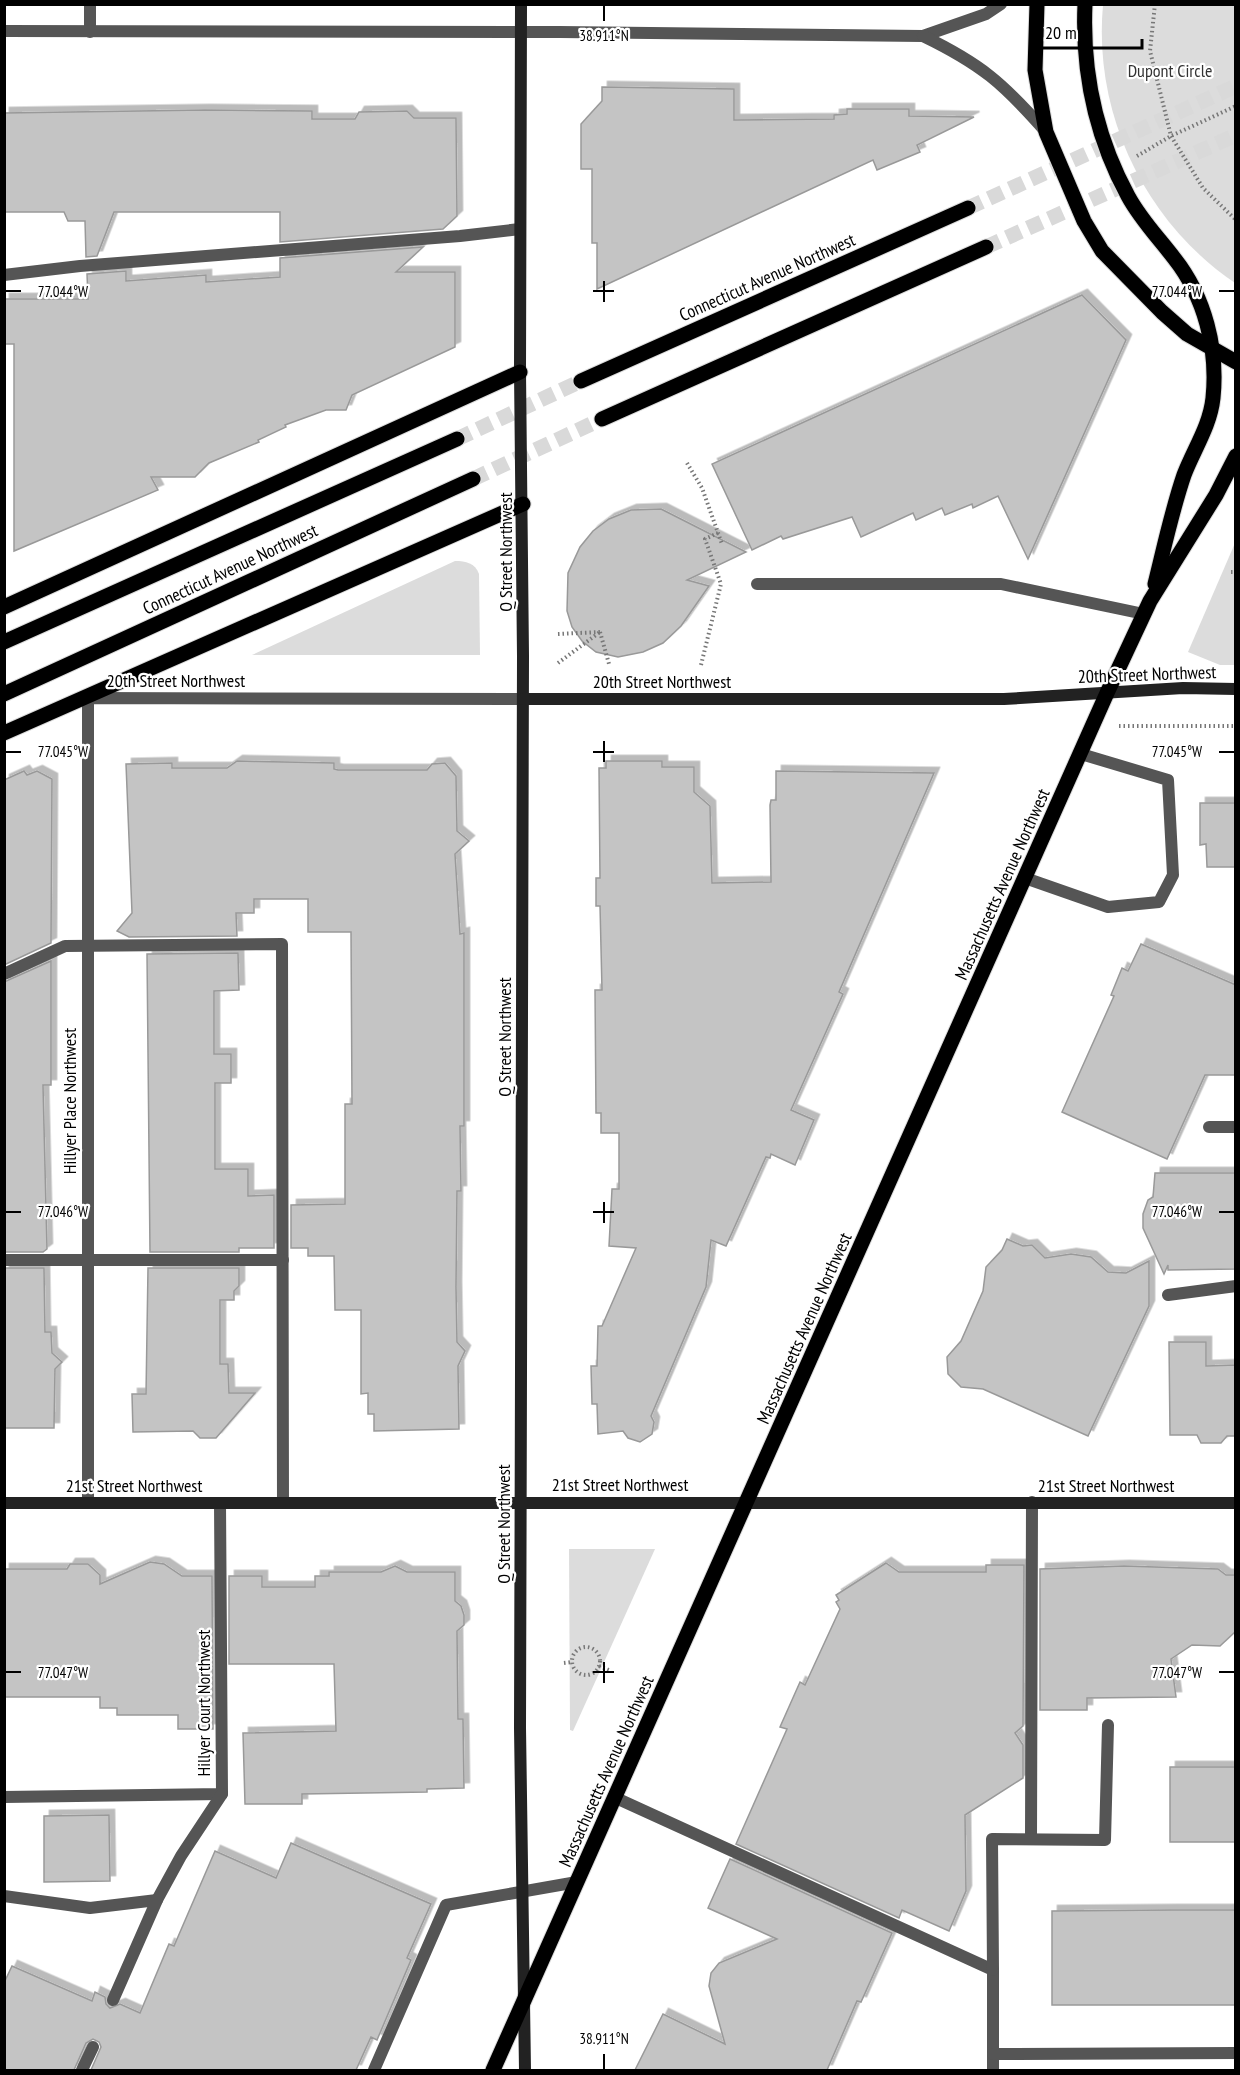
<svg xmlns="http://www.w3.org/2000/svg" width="1240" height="2075" viewBox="0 0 1240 2075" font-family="'PT Sans Narrow',sans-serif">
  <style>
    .green { fill: #dcdcdc }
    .building { fill: #c4c4c4; stroke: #999; stroke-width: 1.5; filter: url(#shadow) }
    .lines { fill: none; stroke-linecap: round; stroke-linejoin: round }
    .primary-tunnel { stroke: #d9d9d9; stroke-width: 15; stroke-dasharray: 15 8; stroke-linecap: butt }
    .primary-casing { stroke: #dbdbdb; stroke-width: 17 }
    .path { stroke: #777; stroke-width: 4; stroke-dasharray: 1.5 3; stroke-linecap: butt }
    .lane { stroke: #555; stroke-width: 12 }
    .street { stroke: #555; stroke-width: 12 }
    .secondary { stroke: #222; stroke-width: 12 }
    .primary { stroke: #000; stroke-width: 15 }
    .ticks { fill: none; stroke: #000; stroke-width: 2 }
    .labels { text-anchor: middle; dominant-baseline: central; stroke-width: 4.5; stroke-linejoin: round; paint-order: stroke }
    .park-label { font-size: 18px; fill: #333; stroke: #fff }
    .street-label { font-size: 18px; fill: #000; stroke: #fff }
    .ticks-label { font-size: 15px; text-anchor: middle; fill: #000; stroke: #fff; stroke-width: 4.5; stroke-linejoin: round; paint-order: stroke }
  </style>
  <defs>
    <filter id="shadow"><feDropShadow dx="5.5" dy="-5.5" stdDeviation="0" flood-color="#0004"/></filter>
  </defs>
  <rect width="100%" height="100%" fill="#fff"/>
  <g class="green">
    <path d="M 1103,5 L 1235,5 L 1235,283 C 1145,222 1093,114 1103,5 Z"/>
    <polygon points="1235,543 1235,665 1220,665 1188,652"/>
    <path d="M 455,561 C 466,561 475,563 479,574 L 480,655 L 252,655 Z"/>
    <polygon points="569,1549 655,1549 573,1731 570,1730"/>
  </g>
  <g class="building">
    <polygon points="602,87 734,89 734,120 834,119 834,115 847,114 847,109 909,109 909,116 974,117 917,145 920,152 877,170 873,160 597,289 597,243 592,243 592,169 581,169 581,124 602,101"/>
    <polygon points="205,110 312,111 312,119 355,119 359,112 407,111 414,118 456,118 457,216 443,229 280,242 280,212 114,212 97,256 86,257 85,221 68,221 64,212 4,212 4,113"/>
    <polygon points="423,247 396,272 455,272 455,347 352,395 346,410 326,410 285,425 286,427 258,440 259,442 209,463 195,477 151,477 158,490 14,551 14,344 4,344 4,299 88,299 87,274 126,271 126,281 206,275 206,282 280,277 280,258"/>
    <polygon points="1082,295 1126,340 1028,559 998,496 973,508 972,504 945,515 942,508 916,520 913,513 861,537 852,517 783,539 781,536 752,550 712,464"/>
    <polygon points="661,509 746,552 687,580 709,586 681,626 663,643 643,652 618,657 596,652 582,641 572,627 567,611 568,573 580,547 593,531 609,519 631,510"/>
    <polygon points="237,761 334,763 334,769 338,770 427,770 432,764 445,763 456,776 457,831 469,841 455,854 460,934 464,933 464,1126 460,1126 461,1191 457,1191 456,1287 457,1342 465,1351 458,1366 459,1429 374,1431 374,1414 368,1414 368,1393 361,1394 361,1310 335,1310 334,1256 308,1256 308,1248 291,1248 291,1205 345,1204 345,1104 352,1104 351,932 308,932 308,899 254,899 254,913 236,913 237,936 129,937 117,931 132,913 126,764 172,763 172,768 227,768"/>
    <polygon points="606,761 662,761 662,767 694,767 694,792 710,806 712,883 771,882 770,805 771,800 776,800 776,771 934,773 839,992 843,994 791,1110 814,1120 795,1165 771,1154 770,1158 766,1157 726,1246 711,1240 706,1287 651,1416 654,1422 652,1434 640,1442 628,1438 623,1431 598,1434 597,1404 592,1404 591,1366 597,1366 598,1326 602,1326 636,1248 609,1246 612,1189 619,1189 619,1133 601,1133 601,1113 596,1113 595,990 602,990 600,906 596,906 596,878 600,878 599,768 606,768"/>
    <polygon points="24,771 27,775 37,771 52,779 51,943 4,965 4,780"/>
    <polygon points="1200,803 1236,803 1236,867 1207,867 1206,844 1200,845"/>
    <polygon points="1141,944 1236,985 1236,1075 1205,1075 1167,1159 1062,1112 1114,996 1111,995 1122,968 1128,971"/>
    <polygon points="238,953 239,990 214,991 214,1054 231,1054 231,1083 215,1083 215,1169 248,1169 248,1196 274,1195 274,1248 239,1248 239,1252 150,1252 147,954"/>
    <polygon points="51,961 51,1085 43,1085 47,1249 43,1252 4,1252 4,982"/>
    <polygon points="1155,1173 1236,1173 1236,1269 1168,1270 1168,1265 1164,1274 1143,1228 1143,1214 1148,1200 1153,1197"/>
    <polygon points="1007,1239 1023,1246 1032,1245 1045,1258 1071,1254 1091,1257 1108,1272 1126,1273 1149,1261 1149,1306 1088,1436 983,1389 961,1387 948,1374 947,1357 961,1341 983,1291 986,1267 1002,1250"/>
    <polygon points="4,1268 44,1268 45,1332 51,1332 52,1353 62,1362 55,1369 54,1428 4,1428"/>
    <polygon points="148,1268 239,1268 239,1286 234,1291 234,1300 220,1300 220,1364 228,1364 229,1393 255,1393 216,1438 200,1438 193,1431 133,1432 132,1394 146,1394"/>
    <polygon points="1169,1342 1206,1342 1206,1366 1236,1365 1236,1436 1227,1436 1221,1443 1201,1443 1197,1435 1170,1435"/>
    <polygon points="150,1562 164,1564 182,1576 212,1576 213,1729 178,1729 178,1715 117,1715 117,1708 100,1708 100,1697 4,1697 4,1569 67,1569 70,1564 88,1564 100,1575 100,1584"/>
    <polygon points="886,1563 899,1572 986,1572 986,1565 1024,1565 1023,1726 1015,1733 1023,1745 1023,1778 965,1815 966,1891 949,1931 902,1910 899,1918 736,1844 787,1729 780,1727 800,1682 805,1685 840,1609 836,1602 839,1600 836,1595"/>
    <polygon points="395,1566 407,1572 455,1572 455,1601 461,1606 464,1615 464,1625 457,1631 458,1719 463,1719 464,1788 427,1789 427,1792 302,1794 302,1804 245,1804 243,1733 336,1731 334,1664 229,1664 229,1576 262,1576 262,1587 315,1587 315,1576 329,1576 329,1572 381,1572"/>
    <polygon points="1124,1566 1218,1569 1226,1575 1236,1575 1236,1631 1220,1646 1192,1645 1171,1659 1176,1697 1087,1698 1087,1710 1040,1710 1040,1569"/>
    <rect x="1170" y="1767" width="66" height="75"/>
    <polygon points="109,1815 110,1881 44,1882 44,1816"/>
    <polygon points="291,1843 431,1904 407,1958 411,1960 377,2040 371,2037 356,2070 91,2070 101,2047 99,2042 93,2039 86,2043 74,2070 4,2070 4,1983 12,1966 92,2001 95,1992 105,1997 106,2004 110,2008 120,2004 140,2013 169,1944 174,1946 215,1851 276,1878"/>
    <polygon points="730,1859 892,1933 861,2002 857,2001 827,2070 635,2070 663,2014 725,2044 709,1986 711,1973 719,1963 777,1939 708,1908"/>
    <polygon points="1171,1910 1236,1910 1236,2005 1052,2005 1052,1911"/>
  </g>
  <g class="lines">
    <g class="primary-tunnel">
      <polyline points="968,208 1236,86"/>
      <polyline points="986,247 1236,135"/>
      <polyline points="457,439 581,381"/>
      <polyline points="473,479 602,419"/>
    </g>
    <g class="primary-casing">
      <g id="primary">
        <polyline points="1037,4 1035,70 1046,132 1084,221 1102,251 1162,312 1187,334 1236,362"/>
        <path d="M 1085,4 C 1082,71 1096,137 1128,196 C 1141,220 1158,237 1174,258 C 1205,297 1218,349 1213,398 C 1210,426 1194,449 1184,475 C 1172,510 1164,548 1155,584"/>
        <polyline points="581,381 968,208"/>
        <polyline points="602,419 986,247"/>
        <polyline points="4,607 520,372"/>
        <polyline points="4,642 457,439"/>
        <polyline points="4,694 473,479"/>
        <polyline points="4,733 523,504"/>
        <polyline points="493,2070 1107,693 1150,601 1216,495 1236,456"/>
      </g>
    </g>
    <g class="path">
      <polyline points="1155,4 1150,51 1171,136 1203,188 1236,220"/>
      <polyline points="1137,156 1171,136 1236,106"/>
      <polyline points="687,463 702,488 722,544"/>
      <polyline points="1231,572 1236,572"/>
      <polyline points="600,632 609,664"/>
      <polyline points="558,634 600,632"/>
      <polyline points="558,663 600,632"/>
      <polyline points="701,665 721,584 705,539 718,533"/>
      <polyline points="1119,726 1236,726"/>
      <circle cx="586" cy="1661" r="14"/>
      <polyline points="564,1663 572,1662"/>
      <polyline points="599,1666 611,1671"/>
    </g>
    <g class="lane">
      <polyline points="4,275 80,266 460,236 520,229"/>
      <polyline points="757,584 1001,584 1144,614"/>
      <polyline points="1025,878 1108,907 1159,902 1173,875 1168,780 1081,754"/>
      <polyline points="4,974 65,946 282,944 283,1503"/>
      <polyline points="1209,1127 1236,1127"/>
      <polyline points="4,1260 283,1260"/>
      <polyline points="1168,1295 1236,1286"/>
      <polyline points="4,1797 222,1794 220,1503"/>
      <polyline points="616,1798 993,1970 993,2070"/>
      <polyline points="1031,1839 1032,1502"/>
      <polyline points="4,1896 90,1908 157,1900"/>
      <polyline points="993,1970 992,1839 1105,1840 1108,1725"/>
      <polyline points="113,2000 157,1900 181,1856 222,1794"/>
      <polyline points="993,2054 1236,2053"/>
      <polyline points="82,2070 93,2047"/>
      <polyline points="374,2070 446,1905 577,1882"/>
    </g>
    <g class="street">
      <polyline points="90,4 90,32"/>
      <polyline points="4,31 560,32 923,36 986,14 1001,4"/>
      <path d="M 923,36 C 981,64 1003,83 1046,132"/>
      <polyline points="88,1503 88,698 523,699"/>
    </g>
    <g class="secondary">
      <polyline points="521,4 520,372 523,656 520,1728 525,2070"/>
      <polyline points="523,699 1004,699 1183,688 1236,689"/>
      <polyline points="4,1503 1236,1503"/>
    </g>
    <use href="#primary" class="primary"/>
  </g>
  <path class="ticks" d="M 604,6 L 604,21M 604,281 L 604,302M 6,291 L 21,291M 593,291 L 614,291M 1219,291 L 1234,291M 604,741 L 604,762M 6,752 L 21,752M 593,752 L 614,752M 1219,752 L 1234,752M 604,1202 L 604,1223M 6,1212 L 21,1212M 593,1212 L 614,1212M 1219,1212 L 1234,1212M 604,1662 L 604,1683M 6,1672 L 21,1672M 593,1672 L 614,1672M 1219,1672 L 1234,1672M 604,2054 L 604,2069"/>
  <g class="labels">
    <g class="park-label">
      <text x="1170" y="70">Dupont Circle</text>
    </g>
    <g class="street-label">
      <text transform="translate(767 277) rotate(-24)">Connecticut Avenue Northwest</text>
      <text transform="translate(505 552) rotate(-90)">Q Street Northwest</text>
      <text transform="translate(230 569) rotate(-25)">Connecticut Avenue Northwest</text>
      <text transform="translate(1147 674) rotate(-2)">20th Street Northwest</text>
      <text x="176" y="680">20th Street Northwest</text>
      <text x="662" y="681">20th Street Northwest</text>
      <text transform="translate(1002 884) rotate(-66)">Massachusetts Avenue Northwest</text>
      <text transform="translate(504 1037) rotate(-90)">Q Street Northwest</text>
      <text transform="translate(69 1101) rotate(-90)">Hillyer Place Northwest</text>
      <text transform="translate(804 1328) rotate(-66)">Massachusetts Avenue Northwest</text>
      <text x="620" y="1484">21st Street Northwest</text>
      <text x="134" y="1485">21st Street Northwest</text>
      <text x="1106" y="1485">21st Street Northwest</text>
      <text transform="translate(503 1524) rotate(-90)">Q Street Northwest</text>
      <text transform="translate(203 1703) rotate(-90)">Hillyer Court Northwest</text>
      <text transform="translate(606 1771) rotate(-66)">Massachusetts Avenue Northwest</text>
    </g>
  </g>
  <g class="ticks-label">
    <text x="604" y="41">38.911°N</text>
    <text x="1177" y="297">77.044°W</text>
    <text x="63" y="297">77.044°W</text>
    <text x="1177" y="757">77.045°W</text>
    <text x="63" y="757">77.045°W</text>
    <text x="1177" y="1217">77.046°W</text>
    <text x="63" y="1217">77.046°W</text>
    <text x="1177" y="1678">77.047°W</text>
    <text x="63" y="1678">77.047°W</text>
    <text x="604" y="2044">38.911°N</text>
  </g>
  <rect width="1240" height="2075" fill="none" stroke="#000000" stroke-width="12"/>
  <path d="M1036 39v9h106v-9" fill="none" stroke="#000000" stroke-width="3"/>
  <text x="1045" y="39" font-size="18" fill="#000000" stroke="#ffffff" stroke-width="4.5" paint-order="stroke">20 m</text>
</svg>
